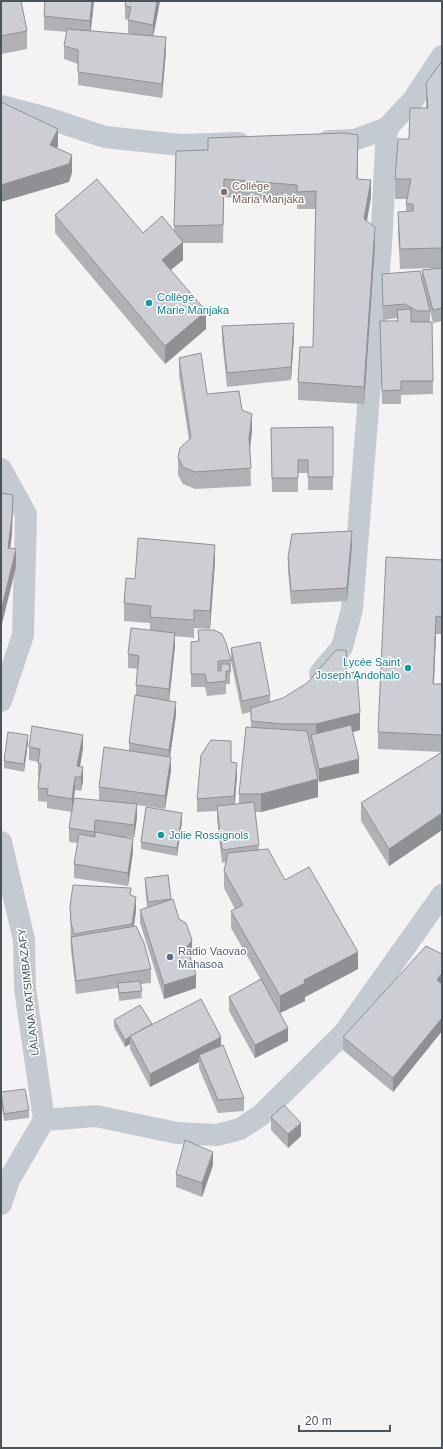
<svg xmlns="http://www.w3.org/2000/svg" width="443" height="1449" viewBox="0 0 443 1449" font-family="Helvetica,sans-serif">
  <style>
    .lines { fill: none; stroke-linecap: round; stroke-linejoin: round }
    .minor { stroke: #c4cad1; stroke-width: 22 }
    .wall { fill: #afb1b5 }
    .shaded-wall { fill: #8f9094 }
    .building { fill: #ccced3; stroke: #8f9094 }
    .education-dot { fill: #8d6e63; stroke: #fff; stroke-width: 1.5 }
    .culture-dot { fill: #0f9aa8; stroke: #fff; stroke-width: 1.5 }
    .service-dot { fill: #5c6f8a; stroke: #fff; stroke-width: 1.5 }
    .labels { text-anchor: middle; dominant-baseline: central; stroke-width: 3; stroke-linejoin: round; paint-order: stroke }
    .education-label { font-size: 11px; fill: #785e54; stroke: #fff; text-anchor: start }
    .culture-label { font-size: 11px; fill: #0d838f; stroke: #fff; text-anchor: start }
    .service-label { font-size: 11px; fill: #4e5e75; stroke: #fff; text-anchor: start }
    .street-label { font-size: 11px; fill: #4b535d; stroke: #fff }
  </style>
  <rect width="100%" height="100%" fill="#f4f2f2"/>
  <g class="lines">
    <g class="minor">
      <polyline points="1,106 47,118 105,137 180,145 239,143"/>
      <polyline points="329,141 354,140 387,128 413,100 442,56"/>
      <polyline points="1,469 26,514 23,635 1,701"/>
      <polyline points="320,673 342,647 352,609 381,245 387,128"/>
      <polyline points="1,842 24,940 25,988 44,1120"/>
      <polyline points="44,1120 96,1116 177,1133 217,1135 240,1129 261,1115 344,1033 442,895"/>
      <polyline points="1,1204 9,1180 44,1120"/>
    </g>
  </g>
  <g class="wall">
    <polygon points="1,1 27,31 27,49 1,54"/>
    <polygon points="45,1 94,1 91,31 136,35 128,33 128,20 125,19 125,6 126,1 160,1 153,36 166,51 162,98 78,85 78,64 64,59 64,46 67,32 44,30 44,16"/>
    <polygon points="442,61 442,321 433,323 430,311 430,322 433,381 433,394 401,395 401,404 382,404 380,321 397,321 397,318 383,320 382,274 422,282 422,270 435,268 400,269 398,232 398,212 406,212 406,204 407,199 395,199 395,179 409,139 426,108 426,83"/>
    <polygon points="176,151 358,153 358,179 371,197 367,221 375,245 364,404 298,400 298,382 313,347 316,209 297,209 297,202 224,197 223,243 183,243 183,260 171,270 206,329 165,364 55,233 55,215 143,233 174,231"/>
    <polygon points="222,326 294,336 291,380 227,387 222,339"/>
    <polygon points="179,358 207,394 242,410 252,431 250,451 251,486 195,489 183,484 178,475 178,457 189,440 179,375"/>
    <polygon points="333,427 333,490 308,490 308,473 298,473 298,492 272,492 271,428"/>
    <polygon points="352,545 347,601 291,604 288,571 288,557"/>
    <polygon points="442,560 442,634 436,634 434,684 442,684 442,830 389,866 361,821 361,803 442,752 378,749 378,732"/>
    <polygon points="215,562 210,629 194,628 194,638 175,636 175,646 169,701 176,715 170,757 171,770 165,809 137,805 137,818 134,838 126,837 133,852 128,886 74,878 74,864 78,843 69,842 69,828 99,800 99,787 129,751 129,743 136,696 136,685 137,669 128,668 128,654 150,630 150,623 124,621 124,603 135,579"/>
    <polygon points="198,630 231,660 231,673 230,673 230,684 226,684 226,694 207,696 205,687 191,687 191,642 198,641"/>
    <polygon points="231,648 270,695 270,702 283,698 347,673 360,730 353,732 359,773 319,782 311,748 311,742 309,741 318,797 261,812 255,812 259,850 285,880 358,969 305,997 305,1001 280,1013 288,1041 255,1058 229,1011 229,997 261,980 231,928 231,911 235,909 224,888 224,871 226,862 222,863 217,820 217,811 197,812 197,799 231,762 237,776 235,804 239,804 239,794 251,727 251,712 242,714 231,661"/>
    <polygon points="28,742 24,772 4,768 4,761"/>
    <polygon points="29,747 83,748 80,767 83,781 81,791 75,790 72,812 47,808 47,802 38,801 38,788 39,777 38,777 38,762 29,760"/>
    <polygon points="182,821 177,856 141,849 141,842"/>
    <polygon points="168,875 171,900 179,919 192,953 190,956 196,988 164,999 140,923 140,910 147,907 145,885 145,878"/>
    <polygon points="131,896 136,911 134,926 151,969 151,983 141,984 142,998 119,1001 118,988 76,994 71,950 70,906"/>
    <polygon points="442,954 442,1031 393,1092 343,1050 343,1037"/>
    <polygon points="114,1020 152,1025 221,1045 244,1098 244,1111 218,1113 199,1068 199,1062 150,1087 130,1049 130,1044 125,1047 114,1027"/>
    <polygon points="1,1092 29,1110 29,1118 4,1121 1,1100"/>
    <polygon points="271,1117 301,1136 288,1148 271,1130"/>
    <polygon points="213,1165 202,1197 176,1187 176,1174"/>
  </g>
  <g class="shaded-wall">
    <polygon points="92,1 94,1 90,35 90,21"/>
    <polygon points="157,1 160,1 153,38 153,25"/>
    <polygon points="166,37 166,51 162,98 162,84"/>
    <polygon points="58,129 58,146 50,162 50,145"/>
    <polygon points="358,135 358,153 357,196 357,179"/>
    <polygon points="72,155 72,173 69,182 1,202 1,185"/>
    <polygon points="371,180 371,197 364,236 364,219"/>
    <polygon points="375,227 375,245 364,404 364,387"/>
    <polygon points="183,242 183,260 162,277 162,260"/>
    <polygon points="206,311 206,329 165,364 165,346"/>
    <polygon points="294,323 294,336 291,380 291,367"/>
    <polygon points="252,414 252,431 249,455 249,438"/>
    <polygon points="13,495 12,535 8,565 8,548"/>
    <polygon points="352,531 352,545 347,601 347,588"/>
    <polygon points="215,545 215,562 210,629 210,611"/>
    <polygon points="16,549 16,567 1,628 1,611"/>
    <polygon points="436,616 436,634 433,701 433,684"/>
    <polygon points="175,633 175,646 169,702 169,689"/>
    <polygon points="176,702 176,715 169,763 169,750"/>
    <polygon points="360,713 360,730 316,742 316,724"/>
    <polygon points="28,735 28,742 24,772 24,764"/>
    <polygon points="83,735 83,748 78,777 77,766"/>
    <polygon points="171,757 171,770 165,809 165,796"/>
    <polygon points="359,759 359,773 319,782 319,769"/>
    <polygon points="237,763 237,776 234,810 234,796"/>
    <polygon points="83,767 83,781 81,791 81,777"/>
    <polygon points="75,777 75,790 72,812 72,799"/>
    <polygon points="318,779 318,797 261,812 261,794"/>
    <polygon points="137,804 137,818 134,838 134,825"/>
    <polygon points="182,813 182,821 177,856 177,848"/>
    <polygon points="442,813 442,830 389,866 389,849"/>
    <polygon points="95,820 95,833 94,845 94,832"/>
    <polygon points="133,839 133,852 128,886 128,873"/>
    <polygon points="136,897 136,911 132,937 132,924"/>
    <polygon points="192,940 192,953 187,960 187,947"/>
    <polygon points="358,952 358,969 305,997 305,1001 280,1013 280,996 304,980"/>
    <polygon points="442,973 442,986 437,980"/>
    <polygon points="196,975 196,988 164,999 164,985"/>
    <polygon points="442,1018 442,1031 393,1092 393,1078"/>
    <polygon points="288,1028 288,1041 255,1058 255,1045"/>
    <polygon points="130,1036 130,1044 125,1047 125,1040"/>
    <polygon points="221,1037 221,1051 199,1055 199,1062 150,1087 150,1074"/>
    <polygon points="301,1123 301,1136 288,1148 288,1134"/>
    <polygon points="213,1152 213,1165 202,1197 202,1183"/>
  </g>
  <g class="building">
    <polygon points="1,1 21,1 27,31 1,36"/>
    <polygon points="45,1 92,1 90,21 44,16"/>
    <polygon points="126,1 157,1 153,25 128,20 131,7 125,6"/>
    <polygon points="67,29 166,37 162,84 78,72 78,50 64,46"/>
    <polygon points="442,61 442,248 400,249 398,212 413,211 413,204 406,204 411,179 395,179 398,139 409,139 410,108 428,108 426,83"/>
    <polygon points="1,102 58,129 50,145 72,155 69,164 1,185"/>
    <polygon points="344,133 358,135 357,179 371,180 364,219 375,227 364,387 298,382 300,347 313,347 316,191 297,192 297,185 224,179 223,225 174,226 176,151 208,150 208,138"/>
    <polygon points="97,179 143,233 162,216 183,242 162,260 206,311 165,346 55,215"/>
    <polygon points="442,268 442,308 433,310 422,270"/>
    <polygon points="420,271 430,311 417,311 405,304 383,306 382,274"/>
    <polygon points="411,309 411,322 432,322 433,381 401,381 401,390 382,391 380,321 398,321 397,310"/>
    <polygon points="294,323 291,367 227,373 222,326"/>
    <polygon points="201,353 207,394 239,391 242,410 252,414 249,438 251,468 195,472 183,467 178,457 180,448 191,438 179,358"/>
    <polygon points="333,427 333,477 308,477 308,460 298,460 298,478 272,478 271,428"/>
    <polygon points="1,493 13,495 12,517 8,548 16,549 1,611"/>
    <polygon points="352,531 347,588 291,591 288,557 292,534"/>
    <polygon points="138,538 215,545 210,611 194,610 194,620 150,617 151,606 124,603 126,578 135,579"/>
    <polygon points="386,557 442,560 442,617 436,616 433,684 442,684 442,735 378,732"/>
    <polygon points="131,628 175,633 169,689 136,685 139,656 128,654"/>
    <polygon points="198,630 214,630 222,634 226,643 231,660 218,661 218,671 221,671 221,664 229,664 230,671 226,671 226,681 207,683 205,674 191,674 191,642 199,641"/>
    <polygon points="260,642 270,695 242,701 231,648"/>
    <polygon points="336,650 346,650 347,673 357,672 360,713 316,724 283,724 251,721 251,708 283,698 307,683"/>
    <polygon points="135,695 176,702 169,750 129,743"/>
    <polygon points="351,725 359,759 319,769 311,735"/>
    <polygon points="32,726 83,735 77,766 83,767 81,777 75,777 72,799 47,795 48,789 38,788 41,764 38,763 40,749 29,747"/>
    <polygon points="246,727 307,731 318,779 261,794 239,794"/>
    <polygon points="8,732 28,735 24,764 4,761"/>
    <polygon points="211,740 231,741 231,762 237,763 234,796 197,799 201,755"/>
    <polygon points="104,747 171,757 165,796 99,787"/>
    <polygon points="442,752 442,813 389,849 361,803"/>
    <polygon points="74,798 137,804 134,825 95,820 94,832 69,828"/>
    <polygon points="254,802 259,845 222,850 217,806"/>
    <polygon points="146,807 182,813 177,848 141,842"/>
    <polygon points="95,832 133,839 128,873 74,864 79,834 95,837"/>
    <polygon points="268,849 285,880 309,867 358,952 304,980 305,983 280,996 231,911 243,905 224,871 228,853"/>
    <polygon points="168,875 171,899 148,902 145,878"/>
    <polygon points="73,885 131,888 130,895 136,897 132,924 74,934 71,923 70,906"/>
    <polygon points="173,899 179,919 186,923 192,940 187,947 196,975 164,985 140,910"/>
    <polygon points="136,926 144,943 151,969 76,981 71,937"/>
    <polygon points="426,946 442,954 442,973 437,980 442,984 442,1018 393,1078 343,1037"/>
    <polygon points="261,979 288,1028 255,1045 229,997"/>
    <polygon points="140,981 142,991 119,993 118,983"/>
    <polygon points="201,999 221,1037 150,1074 130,1036"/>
    <polygon points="140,1005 152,1024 130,1036 131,1036 125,1040 114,1020"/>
    <polygon points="223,1045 244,1098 218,1100 199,1055"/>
    <polygon points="25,1089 29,1110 4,1114 1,1092"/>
    <polygon points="284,1105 301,1123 288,1134 271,1117"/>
    <polygon points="185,1140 213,1152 202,1183 176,1174"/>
  </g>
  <circle class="education-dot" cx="224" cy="192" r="4"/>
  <g class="culture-dot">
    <circle cx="149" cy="303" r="4"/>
    <circle cx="408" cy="668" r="4"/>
    <circle cx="161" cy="835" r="4"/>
  </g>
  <circle class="service-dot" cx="170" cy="957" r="4"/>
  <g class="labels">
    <g class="education-label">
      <text x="232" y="186">Collège<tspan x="232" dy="13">Maria Manjaka</tspan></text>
    </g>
    <g class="culture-label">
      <text x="157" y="297">Collège<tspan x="157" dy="13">Marie Manjaka</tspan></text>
      <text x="400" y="662" text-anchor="end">Lycée Saint<tspan x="400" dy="13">Joseph Andohalo</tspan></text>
      <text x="169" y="835">Jolie Rossignols</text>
    </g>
    <g class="service-label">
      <text x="178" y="951">Radio Vaovao<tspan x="178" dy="13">Mahasoa</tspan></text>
    </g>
    <g class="street-label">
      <text transform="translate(28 992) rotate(-96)">LÀLANA RATSIMBAZAFY</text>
    </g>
  </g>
  <rect width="443" height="1449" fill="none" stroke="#4b535d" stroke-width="4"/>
  <path d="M299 1425v6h91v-6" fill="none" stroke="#4b535d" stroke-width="2"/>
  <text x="305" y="1425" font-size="12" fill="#4b535d" stroke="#ffffff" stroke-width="3" paint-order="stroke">20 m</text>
</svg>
